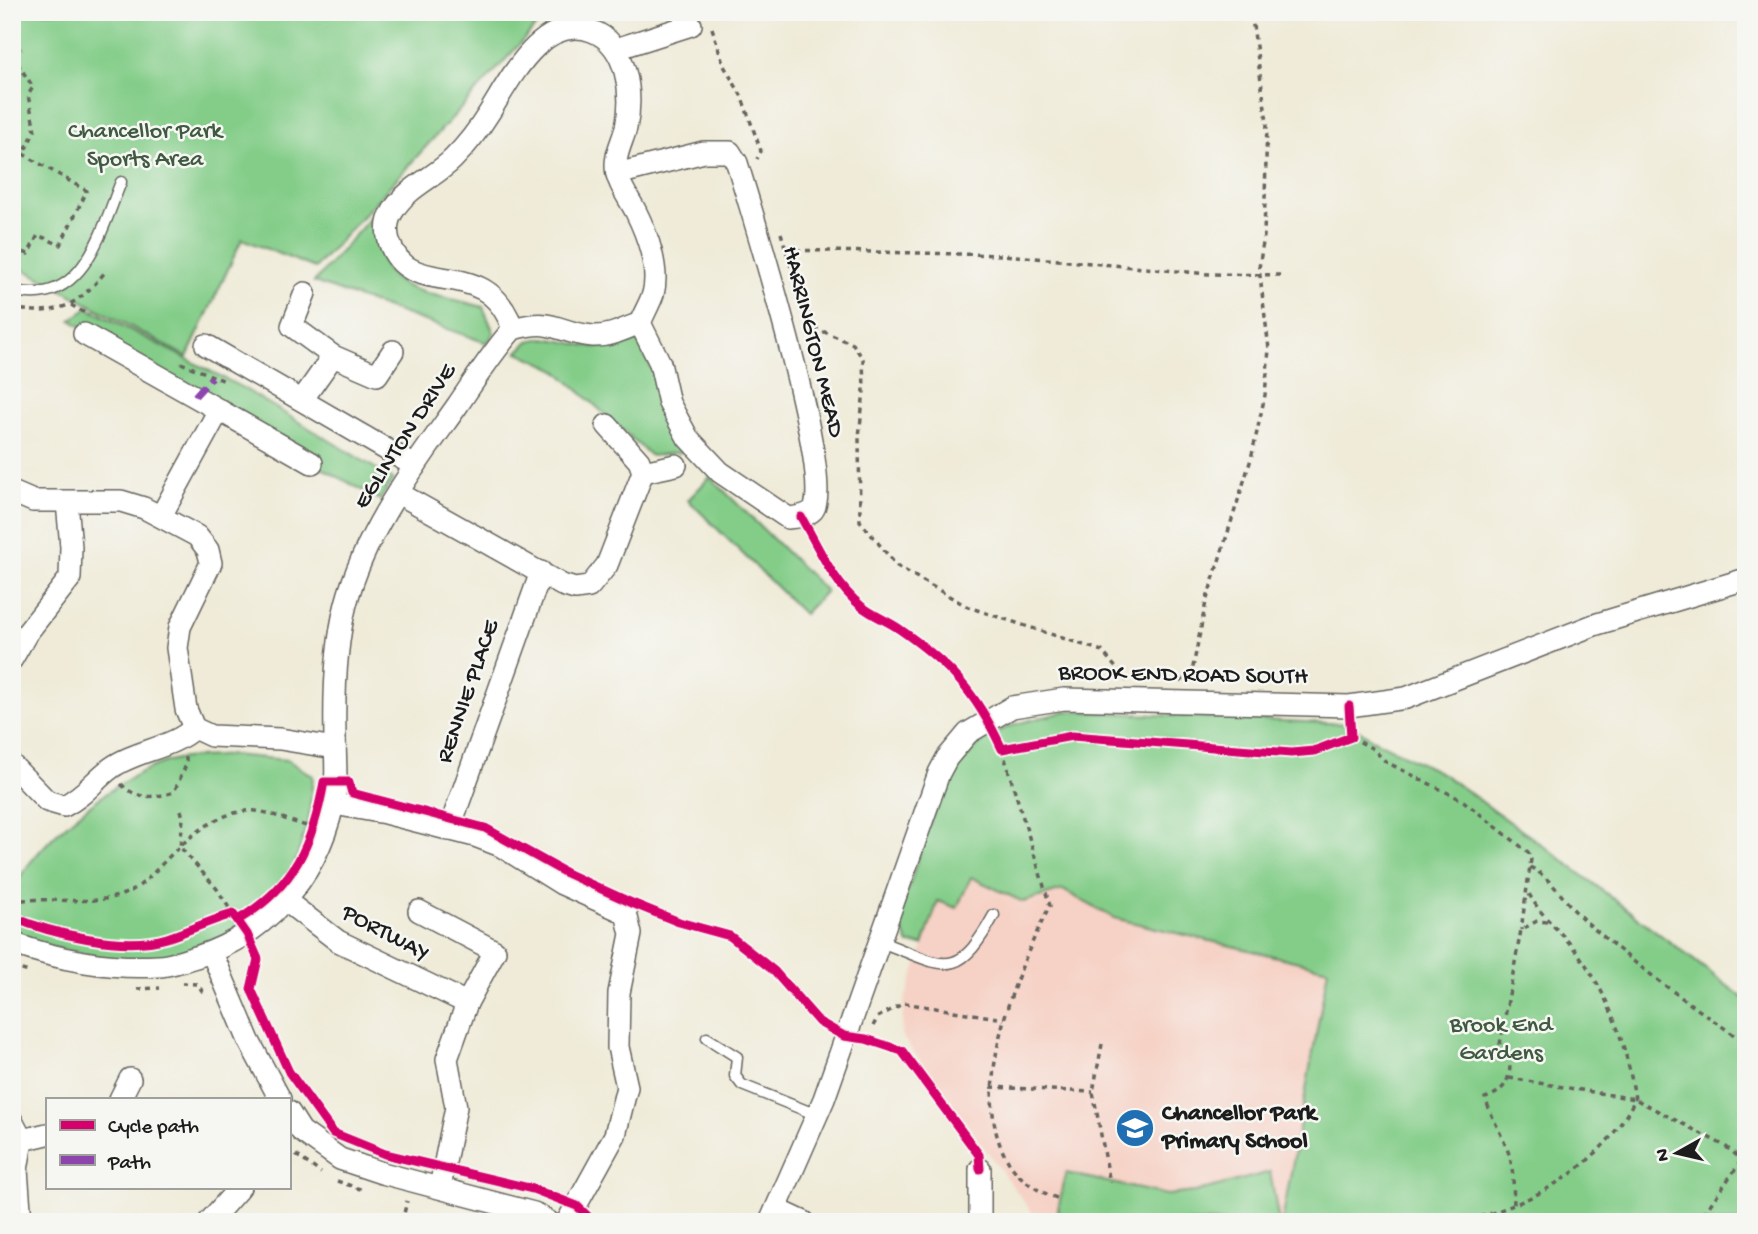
<svg xmlns="http://www.w3.org/2000/svg" width="1758" height="1234" viewBox="0 0 1758 1234" font-family="'Gochi Hand',sans-serif">
  <style>
    .built { fill: #f6d1c5 }
    .green { fill: #84cd89; stroke: #507452; stroke-width: 2 }
    .lines { fill: none; stroke-linecap: round; stroke-linejoin: round }
    .service-casing { stroke: #66645e; stroke-width: 13 }
    .minor-casing { stroke: #66645e; stroke-width: 24 }
    .path { stroke: #66645e; stroke-width: 3.5; stroke-dasharray: 5 5; stroke-linecap: butt }
    .service { stroke: #fff; stroke-width: 10 }
    .minor { stroke: #fff; stroke-width: 21 }
    .quiet { stroke: #8e44ad; stroke-width: 7; stroke-dasharray: 14 7; stroke-linecap: butt }
    .cycleway-casing { stroke: #f6f6f2; stroke-width: 13 }
    .cycleway { stroke: #d6006c; stroke-width: 9 }
    .labels { text-anchor: middle; dominant-baseline: central; stroke-width: 5; stroke-linejoin: round; paint-order: stroke }
    .park-label { font-size: 24px; fill: #405a42; stroke: #f6f6f2 }
    .street-label { font-size: 24px; fill: #1c1c1c; stroke: #f6f6f2 }
    .poi-label { font-size: 24px; font-weight: bold; fill: #1c1c1c; stroke: #f6f6f2; text-anchor: start }
  </style>
  <rect width="100%" height="100%" fill="#f6f6f2"/>
  <filter id="ink" filterUnits="userSpaceOnUse"><feTurbulence type="fractalNoise" baseFrequency=".0143" numOctaves="2"/><feDisplacementMap in="SourceGraphic" scale="14" xChannelSelector="R" yChannelSelector="G"/><feConvolveMatrix kernelMatrix="1 2 1 2 8 2 1 2 1" color-interpolation-filters="sRGB"/></filter>
  <filter id="wash" filterUnits="userSpaceOnUse"><feTurbulence type="fractalNoise" baseFrequency=".00686" numOctaves="4" result="noise"/><feDisplacementMap in="SourceGraphic" scale="28" xChannelSelector="R" yChannelSelector="G"/><feGaussianBlur stdDeviation="1.57" result="paint"/><feColorMatrix in="noise" values="0 0 0 0 0 0 0 0 0 0 0 0 0 0 0 0 0 1.4 0 .05"/><feComposite in="paint" operator="in"/></filter>
  <g filter="url(#wash)">
    <rect width="100%" height="100%" fill="#efebd8"/>
    <polygon class="built" points="971,877 1023,902 1063,890 1114,918 1329,969 1282,1222 1039,1222 901,1035 904,1003 938,901"/>
    <g class="green">
      <polygon points="12,12 549,12 315,268 242,239 187,357 12,263"/>
      <path d="M 378,209 L 382,211 C 364,297 424,289 483,307 L 494,333 L 487,343 L 314,282 Z"/>
      <polygon points="88,308 243,388 393,479 380,500 171,385 71,320"/>
      <path d="M 543,338 C 584,343 595,355 637,339 L 691,451 L 651,456 L 555,369 L 518,352 L 529,341 Z"/>
      <polygon points="710,477 826,591 804,614 688,500"/>
      <path d="M 1066,711 L 1350,724 L 1372,739 L 1443,774 L 1552,852 L 1746,1000 L 1746,1222 L 1449,1222 L 1449,1216 L 1282,1222 L 1328,969 L 1114,918 L 1063,890 L 1023,902 L 971,877 L 957,908 L 938,901 L 923,945 L 909,944 L 900,925 L 902,908 C 924,845 940,755 1008,727 C 1026,720 1047,717 1066,711 Z"/>
      <path d="M 231,755 L 287,760 L 313,776 L 309,816 L 294,867 L 259,907 L 228,934 L 170,958 L 127,963 L 12,939 C 12,925 8,903 13,891 C 32,843 127,768 177,759 C 194,756 213,757 231,755 Z"/>
      <polygon points="1270,1172 1279,1222 1055,1222 1066,1173 1167,1195 1195,1192"/>
    </g>
  </g>
  <g filter="url(#ink)">
    <g class="lines">
      <g class="service-casing">
        <g id="service">
          <path d="M 12,290 C 83,310 101,231 121,182"/>
          <path d="M 878,941 C 943,964 955,986 994,915"/>
          <polyline points="707,1038 737,1057 735,1076 742,1085 817,1115"/>
        </g>
      </g>
      <g class="minor-casing">
        <g id="minor">
          <polyline points="616,49 691,25"/>
          <path d="M 617,174 L 704,152 L 730,152 L 737,163 C 751,209 836,482 813,510 C 806,517 796,517 788,518 L 720,472 L 688,438 L 669,403 L 660,363 L 640,323"/>
          <polyline points="84,334 219,410 161,516"/>
          <polyline points="206,345 415,466"/>
          <polyline points="333,356 377,375 393,351"/>
          <polyline points="302,400 333,356 292,326 305,293"/>
          <polyline points="219,410 312,463"/>
          <polyline points="643,472 676,465"/>
          <polyline points="12,492 33,501 121,501 144,508 197,536 208,550 211,563 180,627 177,648 186,709 194,728 211,736 280,739 335,748"/>
          <polyline points="398,493 562,585 575,589 589,587 607,565 643,472 639,461 607,425"/>
          <polyline points="12,659 27,633 70,578 71,547 67,502"/>
          <path d="M 12,765 L 47,801 L 64,806 C 87,794 93,781 111,768 C 136,750 171,749 194,728"/>
          <polyline points="334,804 385,813 475,836 501,846 562,884 626,913 631,934 619,993 618,1047 627,1087 615,1135 567,1222"/>
          <polyline points="449,830 541,572"/>
          <polyline points="286,901 338,941 467,1003 495,951 419,911"/>
          <path d="M 12,943 C 58,960 110,969 158,966 C 168,966 179,962 189,959 C 263,939 316,880 333,805 C 338,782 335,759 335,736 C 334,693 335,647 346,604 C 365,531 414,467 457,406 C 475,380 492,352 513,329 C 485,249 410,305 389,241 C 386,230 387,220 393,211 C 406,188 435,177 453,159 C 466,146 479,129 489,113 C 510,80 542,13 592,31 C 628,44 633,95 626,128 C 622,143 613,157 617,174 C 620,187 630,200 636,212 C 647,234 660,269 653,294 C 650,303 644,313 640,323 C 624,329 610,337 593,336 C 556,333 556,317 513,329"/>
          <polyline points="212,953 249,1041 280,1099"/>
          <polyline points="120,1099 130,1079"/>
          <polyline points="289,1112 301,1131 340,1159 382,1173 534,1213 549,1222"/>
          <polyline points="12,1121 22,1140 17,1170 21,1222"/>
          <polyline points="22,1140 47,1134"/>
          <polyline points="440,1187 456,1107 447,1059 467,1003"/>
          <polyline points="776,1209 804,1222"/>
          <polyline points="209,1222 240,1187"/>
          <polyline points="770,1222 824,1099 939,773 947,758 968,733 1012,707 1064,699 1349,706 1406,698 1594,625 1746,579"/>
          <polyline points="980,1222 980,1169"/>
        </g>
      </g>
      <g class="path">
        <polyline points="712,28 724,66 741,95 761,151 757,159"/>
        <polyline points="12,52 22,49"/>
        <polyline points="12,55 33,87 28,95 35,131 23,154 87,191 60,245 38,235 28,254 12,247"/>
        <polyline points="781,233 799,294 815,328 853,344 863,359 864,390 859,437 860,521 897,566 968,607 1102,651 1127,681"/>
        <polyline points="786,250 1004,255 1209,274 1281,275"/>
        <polyline points="71,305 87,314"/>
        <path d="M 12,308 C 56,317 78,306 105,272"/>
        <polyline points="181,363 225,381"/>
        <polyline points="1180,682 1192,672 1206,602 1251,459 1265,395 1269,349 1259,268 1264,236 1267,122 1251,12"/>
        <polyline points="1351,737 1373,749 1386,762 1462,800 1528,852 1531,859 1521,930"/>
        <path d="M 1002,749 L 1050,906 C 1010,981 938,1162 1060,1199"/>
        <path d="M 121,784 C 137,800 154,798 174,792 L 186,765 L 186,755"/>
        <polyline points="181,810 183,818 180,847 217,889 233,914"/>
        <path d="M 1530,867 C 1551,877 1566,904 1583,919 C 1635,965 1689,1004 1746,1043"/>
        <path d="M 12,901 C 49,896 89,907 124,894 C 141,888 152,874 165,861 C 187,838 221,808 256,811 C 273,813 290,822 307,826"/>
        <polyline points="12,967 29,972"/>
        <polyline points="182,983 197,984 206,996"/>
        <polyline points="137,989 160,988"/>
        <polyline points="873,1026 878,1017 904,1003 1004,1019"/>
        <polyline points="1102,1044 1093,1092 1110,1183"/>
        <polyline points="1509,1078 1635,1099 1725,1146 1746,1163"/>
        <polyline points="991,1087 1093,1092"/>
        <polyline points="296,1155 321,1173"/>
        <polyline points="337,1181 363,1190"/>
        <path d="M 1514,1204 C 1513,1188 1514,1170 1509,1154 C 1502,1135 1492,1118 1485,1098 C 1505,1092 1511,1079 1510,1058 L 1500,1044 L 1521,930 L 1537,921 L 1547,922"/>
        <polyline points="402,1222 407,1201"/>
        <path d="M 1461,1222 C 1533,1204 1602,1167 1635,1099 C 1627,1045 1607,989 1572,946 C 1556,927 1540,915 1528,892"/>
        <polyline points="1698,1222 1746,1154"/>
      </g>
      <use href="#service" class="service"/>
      <use href="#minor" class="minor"/>
      <polyline class="quiet" points="195,396 212,377"/>
      <g class="cycleway-casing">
        <g id="cycleway">
          <path d="M 801,517 C 819,548 833,583 861,606 C 872,615 886,620 898,628 C 950,664 976,692 1002,749 L 1072,736 L 1291,753 L 1314,751 L 1351,737 L 1349,706"/>
          <path d="M 12,917 C 52,934 124,951 167,938 C 189,931 210,920 233,914 L 247,934 L 258,959 L 251,989 L 289,1072 L 333,1133 L 385,1154 L 533,1189 L 577,1206 L 594,1222"/>
          <path d="M 238,920 C 294,887 313,844 324,782 L 349,782 L 352,793 L 485,828 L 566,873 L 632,903 L 679,922 L 730,936 L 774,971 L 819,1022 L 844,1036 L 866,1039 L 902,1051 L 979,1155 L 980,1169"/>
        </g>
      </g>
      <use href="#cycleway" class="cycleway"/>
    </g>
  </g>
  <defs>
    <g id="school-disc" transform="scale(2.0125)"><circle r="9.5" fill="#1f6fb2" stroke="#f6f6f2"/><path d="M0-5L7-2L0 1L-7-2ZM-4 1L0 2.5L4 1V4Q0 6-4 4Z" fill="#fff"/></g>
  </defs>
  <g fill-rule="evenodd">
    <use href="#school-disc" x="1135" y="1128"/>
  </g>
  <g class="labels">
    <g class="park-label">
      <text x="145" y="132">Chancellor Park<tspan x="145" dy="28">Sports Area</tspan></text>
      <text x="1501" y="1026">Brook End<tspan x="1501" dy="28">Gardens</tspan></text>
    </g>
    <g class="street-label">
      <text transform="translate(812 342) rotate(76)">HARRINGTON MEAD</text>
      <text transform="translate(406 437) rotate(-57)">EGLINTON DRIVE</text>
      <text transform="translate(1183 676) rotate(1)">BROOK END ROAD SOUTH</text>
      <text transform="translate(469 692) rotate(-71)">RENNIE PLACE</text>
      <text transform="translate(385 934) rotate(28)">PORTWAY</text>
    </g>
    <g class="poi-label">
      <text x="1162" y="1114">Chancellor Park<tspan x="1162" dy="28">Primary School</tspan></text>
    </g>
  </g>
  <rect width="1758" height="1234" fill="none" stroke="#f6f6f2" stroke-width="42"/>
  <rect x="46" y="1098" width="245" height="91" fill="#f6f6f2" stroke="#9f9f9c" stroke-width="2"/>
  <rect x="60" y="1120" width="35" height="10" fill="#d6006c" stroke="#9f9f9c" stroke-width="2"/>
  <text x="108" y="1132" font-size="21" fill="#1c1c1c">Cycle path</text>
  <rect x="60" y="1155" width="35" height="10" fill="#8e44ad" stroke="#9f9f9c" stroke-width="2"/>
  <text x="108" y="1168" font-size="21" fill="#1c1c1c">Path</text>
  <g transform="translate(1677 1153) rotate(262)" stroke="#f6f6f2" stroke-width="5" paint-order="stroke">
  <path d="M0-5L12 26L0 18L-12 26Z" fill="#1c1c1c"/>
  <text y="-10" font-size="19" font-weight="bold" text-anchor="middle" fill="#1c1c1c">N</text>
  </g>
</svg>
